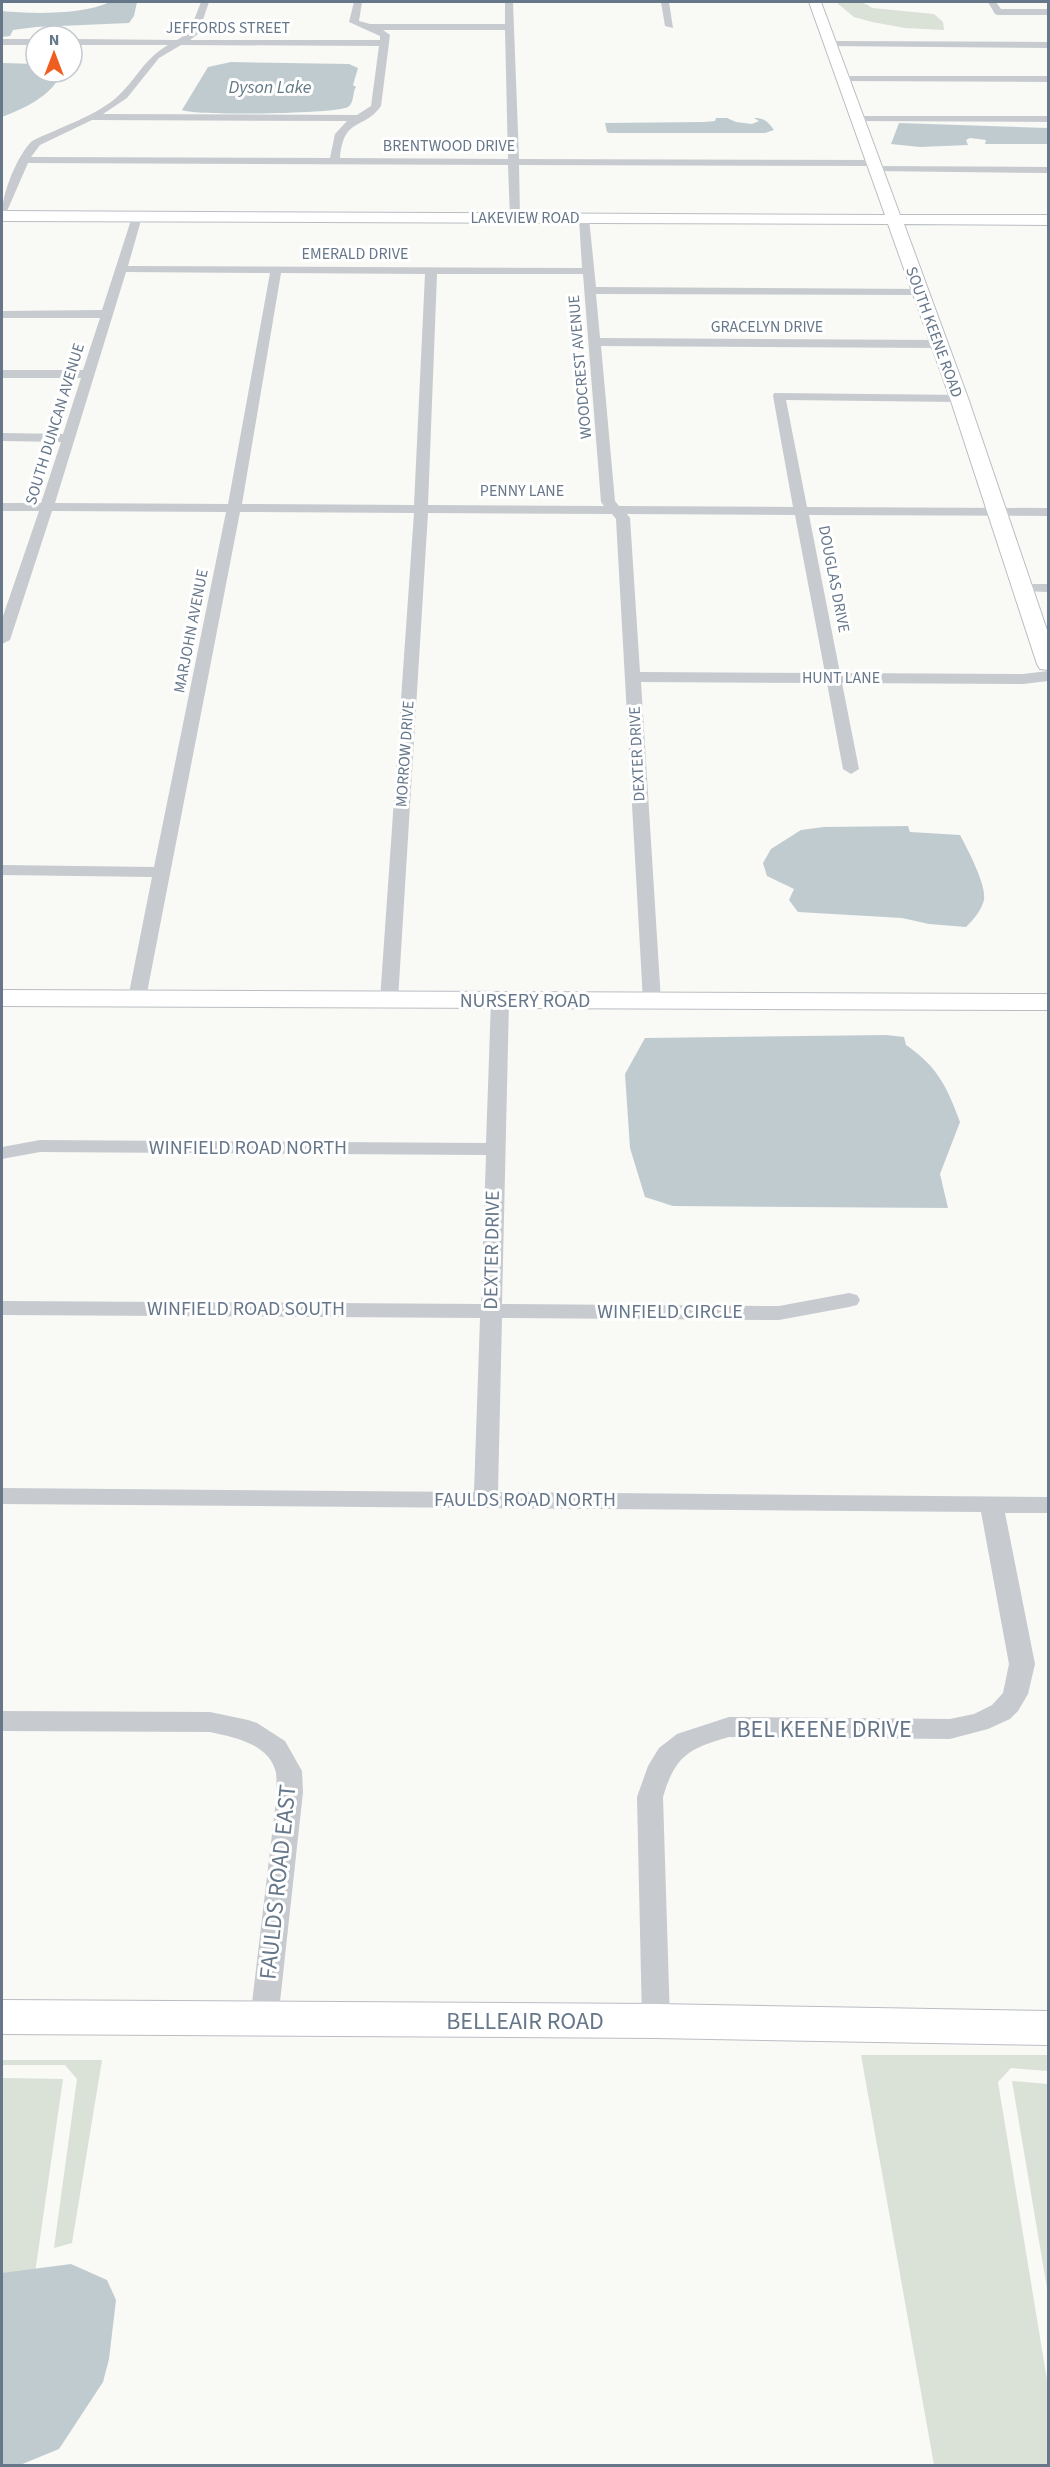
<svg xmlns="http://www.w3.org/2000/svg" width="1050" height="2467" viewBox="0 0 1050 2467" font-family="'Source Sans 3',sans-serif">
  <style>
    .green { fill: #dae1d7 }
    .water { fill: #c0cbd0 }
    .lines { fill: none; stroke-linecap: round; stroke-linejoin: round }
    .secondary-casing { stroke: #b9bec3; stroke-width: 2 }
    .street { fill: #c7cacf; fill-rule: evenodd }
    .secondary { fill: #fff; fill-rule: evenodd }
    .labels { text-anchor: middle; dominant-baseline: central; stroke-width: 6; stroke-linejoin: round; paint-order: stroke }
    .far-street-label { font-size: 16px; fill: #66778a; stroke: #fff }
    .far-water-label { font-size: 18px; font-style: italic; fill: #627984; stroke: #fff }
    .street-label { font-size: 20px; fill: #66778a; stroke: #fff }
    .near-street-label { font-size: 24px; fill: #66778a; stroke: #fff }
  </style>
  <rect width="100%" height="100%" fill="#f9f9f6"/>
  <g class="green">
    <path d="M 840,2 C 852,2 863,0 872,8 L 934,14 L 943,22 L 944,30 L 905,28 L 872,22 L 854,17 L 837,3 Z"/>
    <polygon points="861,2055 1048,2055 1048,2071 1011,2068 998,2082 1048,2386 1048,2465 934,2465"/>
    <polygon points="2,2060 102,2060 72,2243 54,2248 77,2079 65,2065 2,2065"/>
    <polygon points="2,2078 63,2079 35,2273 2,2466"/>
    <polygon points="1012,2081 1048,2084 1048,2294"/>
  </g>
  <g class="water">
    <path d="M 110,2 L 137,2 L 134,16 L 129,23 L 36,27 L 13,30 L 10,36 L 2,37 L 2,11 C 31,14 83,15 110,2 Z"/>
    <path d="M 231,62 L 349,64 L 358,68 L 353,85 L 356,87 C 352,92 355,102 348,107 C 336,114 194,116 182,110 L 208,67 Z"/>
    <path d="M 2,63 L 36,64 L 36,72 L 62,72 C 52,96 25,108 2,117 Z"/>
    <path d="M 716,118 L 727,118 L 736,122 L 752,124 L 759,121 L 754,118 C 765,118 768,122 774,130 L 765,133 L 609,133 L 607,132 L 605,123 L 704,122 L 715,121 Z"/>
    <polygon points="899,123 1048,128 1048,144 985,144 986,140 970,138 966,140 968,145 920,147 891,144"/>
    <path d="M 908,826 L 910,832 L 960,835 C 967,848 987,886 984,900 C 981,911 974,919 966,927 L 929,924 L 902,918 L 798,912 L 789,900 L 794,889 L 767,876 L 763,863 L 771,849 L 801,830 L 824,827 Z"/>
    <path d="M 886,1035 L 904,1037 L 906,1045 C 938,1067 947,1087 960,1122 L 940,1174 L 948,1208 L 673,1206 L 645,1197 L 630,1148 L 625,1074 L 645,1038 Z"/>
    <polygon points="71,2264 107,2280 116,2300 109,2359 103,2382 59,2449 20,2465 2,2465 2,2273"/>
  </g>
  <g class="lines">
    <g class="secondary-casing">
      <g id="secondary">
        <polygon points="809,2 821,2 900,215 1048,215 1048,225 904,224 968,398 1048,633 1048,670 1040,669 1037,664 950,398 888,224 2,221 2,211 885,215"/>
        <polygon points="2,990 1048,994 1048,1010 2,1006"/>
        <polygon points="2,2000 656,2004 1048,2011 1048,2045 656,2038 2,2034"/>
      </g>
    </g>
    <g class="street">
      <path d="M 201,2 L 209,2 L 198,34 L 190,40 L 380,40 L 380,36 L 349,22 L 354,2 L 362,2 L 359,21 L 370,24 L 505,24 L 505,2 L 513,2 L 519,159 L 873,160 L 878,163 L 873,166 L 519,165 L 520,218 L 515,221 L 510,218 L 508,165 L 28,163 L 7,211 L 2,214 C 2,193 17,156 32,141 C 58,128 99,115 119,95 C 138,77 144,59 168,45 L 72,45 L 72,39 L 177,40 L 189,33 ZM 383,30 L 505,30 L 508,159 L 340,158 C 344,116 363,131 381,106 L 390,35 ZM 181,45 L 379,46 L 371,106 L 357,115 L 103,114 L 127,98 L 159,58 ZM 92,120 L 94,120 L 347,121 L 335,134 L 330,158 L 31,157 L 40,145 Z"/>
      <polygon points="661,2 669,2 673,28 665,26"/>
      <polygon points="988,2 996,2 1001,9 1048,9 1048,15 998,15 995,14"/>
      <rect x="2" y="39" width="34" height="6"/>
      <polygon points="830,41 1048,42 1048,48 827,46 825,44"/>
      <polygon points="842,76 1048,76 1048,82 839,81 837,79"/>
      <polygon points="856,116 1048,116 1048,122 852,121 852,117"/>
      <polygon points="875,166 1048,167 1048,173 871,171 871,167"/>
      <path d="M 137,214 L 142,217 L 128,266 L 582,268 L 579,218 L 584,215 L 589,218 L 596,287 L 923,289 L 925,291 L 919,295 L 596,294 L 600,338 L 939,340 L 945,344 L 939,348 L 601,346 L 615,501 L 619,506 L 793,507 L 773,396 L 774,393 L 964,395 L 965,398 L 959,402 L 786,400 L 807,507 L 1048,508 L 1048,516 L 809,515 L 840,673 L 1023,674 L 1048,671 L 1048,681 L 1023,684 L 842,683 L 859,769 L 851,774 L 843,769 L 827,683 L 641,682 L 661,1001 L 659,1005 L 645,1005 L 643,1001 L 616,519 L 612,514 L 428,513 L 398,1000 L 396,1004 L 382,1004 L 380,1000 L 414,513 L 240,512 L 146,998 L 144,1002 L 130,1002 L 128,998 L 152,877 L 2,875 L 2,865 L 154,867 L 226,512 L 52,511 L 10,640 L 2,644 L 2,619 L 39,511 L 2,511 L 2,503 L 41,503 L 61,442 L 2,441 L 2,433 L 63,434 L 81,378 L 2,378 L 2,370 L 83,370 L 100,318 L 2,318 L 2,311 L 102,310 L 132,217 ZM 126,272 L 270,273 L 228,504 L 55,503 ZM 281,273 L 425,274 L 414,505 L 242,504 ZM 437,274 L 583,274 L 601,502 L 604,506 L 428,505 ZM 627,514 L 795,515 L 825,673 L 640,672 L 630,518 Z"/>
      <polygon points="1024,584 1048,584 1048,592 1019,591 1017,588"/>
      <path d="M 500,995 L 507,997 L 509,1001 L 502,1304 L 779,1306 L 849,1293 L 857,1295 L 860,1300 L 857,1305 L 849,1307 L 779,1320 L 502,1318 L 498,1492 L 1048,1497 L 1048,1513 L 1005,1513 L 1035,1664 L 1028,1694 L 1018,1711 L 1010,1719 L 988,1729 L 950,1739 L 729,1737 C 689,1748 675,1756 663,1797 L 670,2021 L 666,2029 L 656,2033 L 646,2029 L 642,2021 L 637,1797 L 648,1766 L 659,1748 L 677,1734 L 729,1717 L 950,1719 L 974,1714 L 992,1705 L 1003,1693 L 1009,1664 L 981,1512 L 2,1504 L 2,1488 L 474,1492 L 480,1318 L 2,1315 L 2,1301 L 481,1304 L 486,1155 L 40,1152 L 2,1159 L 2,1147 L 40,1140 L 486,1143 L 491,1001 L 493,997 Z"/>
      <path d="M 2,1711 L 210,1712 L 248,1720 L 257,1723 L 285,1741 L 302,1771 L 303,1792 L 278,2020 L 274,2028 L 264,2032 L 254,2028 L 250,2020 L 277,1792 C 276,1786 277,1779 276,1773 C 270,1744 234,1737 210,1732 L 2,1731 Z"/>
    </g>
    <use href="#secondary" class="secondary"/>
  </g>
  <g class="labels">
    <g class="far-street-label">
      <text x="228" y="28">JEFFORDS STREET</text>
      <text x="449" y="146">BRENTWOOD DRIVE</text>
      <text x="525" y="218">LAKEVIEW ROAD</text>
      <text x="355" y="254">EMERALD DRIVE</text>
      <text x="767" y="327">GRACELYN DRIVE</text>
      <text transform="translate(934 332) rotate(70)">SOUTH KEENE ROAD</text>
      <text transform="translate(580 367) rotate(-95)">WOODCREST AVENUE</text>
      <text transform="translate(55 424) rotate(-73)">SOUTH DUNCAN AVENUE</text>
      <text x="522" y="491">PENNY LANE</text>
      <text transform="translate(834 579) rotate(79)">DOUGLAS DRIVE</text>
      <text transform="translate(191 631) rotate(-79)">MARJOHN AVENUE</text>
      <text x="841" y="678">HUNT LANE</text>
      <text transform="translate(405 754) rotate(-86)">MORROW DRIVE</text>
      <text transform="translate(637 754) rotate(-93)">DEXTER DRIVE</text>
    </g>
    <g class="far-water-label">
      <text x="270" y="87">Dyson Lake</text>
    </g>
    <g class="street-label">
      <text x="525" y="1001">NURSERY ROAD</text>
      <text x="248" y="1148">WINFIELD ROAD NORTH</text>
      <text transform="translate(492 1250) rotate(-89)">DEXTER DRIVE</text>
      <text x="246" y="1309">WINFIELD ROAD SOUTH</text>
      <text x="670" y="1312">WINFIELD CIRCLE</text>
      <text x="525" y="1500">FAULDS ROAD NORTH</text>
    </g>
    <g class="near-street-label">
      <text x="824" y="1729">BEL KEENE DRIVE</text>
      <text transform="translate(278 1882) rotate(-84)">FAULDS ROAD EAST</text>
      <text x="525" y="2021">BELLEAIR ROAD</text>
    </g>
  </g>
  <rect width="1050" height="2467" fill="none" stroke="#66778a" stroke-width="6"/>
  <g transform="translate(54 54)"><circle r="28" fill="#ffffff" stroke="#c2c9d0" stroke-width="1.5"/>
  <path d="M0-4.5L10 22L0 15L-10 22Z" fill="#ef5e20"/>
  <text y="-9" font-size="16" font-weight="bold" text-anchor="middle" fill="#66778a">N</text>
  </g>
</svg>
